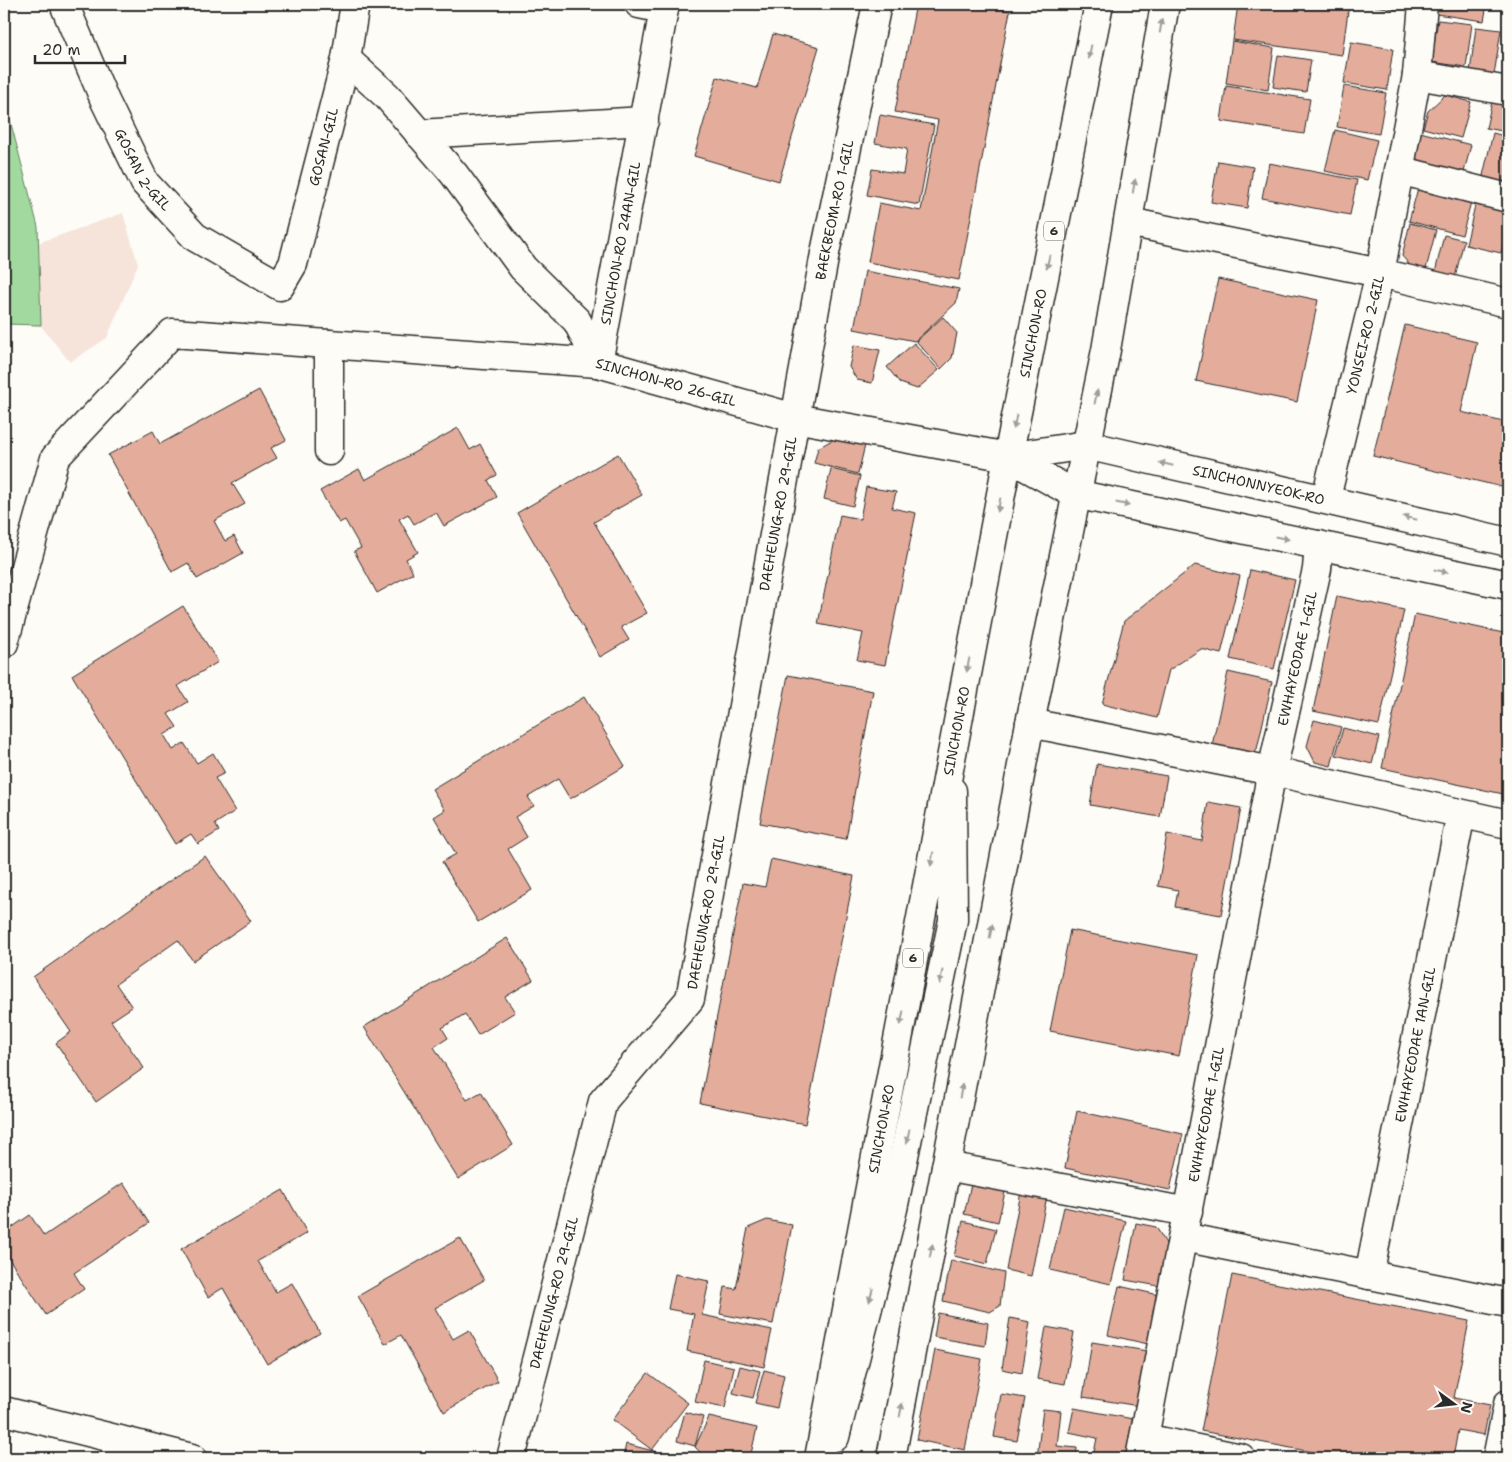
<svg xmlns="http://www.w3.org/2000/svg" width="1512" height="1462" viewBox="0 0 1512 1462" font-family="'Shantell Sans',sans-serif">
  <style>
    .built { fill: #f6e4db }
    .green { fill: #a1d99e; stroke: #668264 }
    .building { fill: #e4ad9b; stroke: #2b2b2b }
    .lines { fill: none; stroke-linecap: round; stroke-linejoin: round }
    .minor-casing { stroke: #2b2b2b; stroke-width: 31 }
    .major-casing { stroke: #2b2b2b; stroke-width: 31 }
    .minor { stroke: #fdfcf7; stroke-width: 28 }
    .major { stroke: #fdfcf7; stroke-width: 28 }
    .oneway { fill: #9e9e9b }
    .labels { text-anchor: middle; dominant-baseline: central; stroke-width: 4.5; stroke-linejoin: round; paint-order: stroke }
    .shield { fill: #fdfcf7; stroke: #6a6a68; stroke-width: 1 }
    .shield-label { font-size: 12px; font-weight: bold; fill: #2b2b2b }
    .street-label { font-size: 14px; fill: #2b2b2b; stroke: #fdfcf7 }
  </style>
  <rect width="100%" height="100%" fill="#fdfcf7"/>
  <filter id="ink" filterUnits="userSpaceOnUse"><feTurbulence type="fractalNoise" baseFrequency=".02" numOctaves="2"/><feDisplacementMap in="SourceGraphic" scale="10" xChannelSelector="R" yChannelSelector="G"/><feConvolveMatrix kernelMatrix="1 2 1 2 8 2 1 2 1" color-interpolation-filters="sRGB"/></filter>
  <g filter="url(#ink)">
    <polygon class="built" points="123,213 138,264 107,338 70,362 41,326 4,324 4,255"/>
    <polygon class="green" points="4,97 38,227 41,325 4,324"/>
    <g class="building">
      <polygon points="916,4 970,4 1010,11 959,280 868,262 879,203 921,211 938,120 895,112"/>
      <polygon points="1238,4 1349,4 1342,55 1233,40"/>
      <polygon points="1356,4 1398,4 1398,9"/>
      <polygon points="1438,4 1487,4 1484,21 1436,14"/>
      <polygon points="1438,20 1472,24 1466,67 1431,62"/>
      <polygon points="1476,27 1501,30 1494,75 1470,72"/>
      <polygon points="773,34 819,47 779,181 694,156 717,77 757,88"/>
      <polygon points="1232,41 1274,48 1268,90 1226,83"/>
      <polygon points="1351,42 1393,49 1387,90 1344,83"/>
      <polygon points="1508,54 1508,76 1504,75"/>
      <polygon points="1278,55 1311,60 1306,92 1273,87"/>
      <polygon points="1226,86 1310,99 1304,134 1221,121"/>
      <polygon points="1344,86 1386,93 1379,134 1337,127"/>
      <polygon points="1445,95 1471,102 1461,138 1423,128 1428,111"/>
      <polygon points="1493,97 1508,100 1508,132 1486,128"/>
      <polygon points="880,115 934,125 919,205 867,195 872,169 903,174 907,149 875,143"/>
      <polygon points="1335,130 1377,140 1367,180 1325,171"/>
      <polygon points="1420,132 1471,145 1464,172 1413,159"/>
      <polygon points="1493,133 1508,137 1508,187 1482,180"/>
      <polygon points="1218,161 1253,167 1247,208 1211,202"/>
      <polygon points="1269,163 1357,180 1350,215 1262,198"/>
      <polygon points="1418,188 1471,202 1462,235 1409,221"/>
      <polygon points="1476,201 1508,208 1508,225 1501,253 1466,245"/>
      <polygon points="1410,223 1436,230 1425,273 1414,270 1402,256"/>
      <polygon points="1444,235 1464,240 1454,282 1434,277"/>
      <polygon points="865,271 959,289 956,303 915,341 854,329"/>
      <polygon points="1218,279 1318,300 1297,402 1196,381"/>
      <polygon points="943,317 957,333 952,358 941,369 916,341"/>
      <polygon points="1405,325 1477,342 1461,412 1508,423 1506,488 1373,456"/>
      <polygon points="914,343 939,370 917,389 900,383 887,367"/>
      <polygon points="854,345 880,350 872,383 857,380 849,367"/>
      <polygon points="259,390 286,440 271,448 277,458 232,483 245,504 214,521 225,541 234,536 243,553 197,579 188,563 172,572 108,455 153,431 160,444"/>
      <polygon points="458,428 470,450 480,444 497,475 488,480 497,497 444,526 436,512 414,524 408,514 399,519 418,552 406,559 413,573 377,593 354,551 361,548 345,520 339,523 320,491 359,469 365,480"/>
      <polygon points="841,435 866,441 858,474 814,463 818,448"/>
      <polygon points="618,454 642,495 594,522 647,613 621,627 629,640 600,657 517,513"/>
      <polygon points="831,469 860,476 853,506 824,499"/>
      <polygon points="866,487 896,492 892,508 916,513 885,665 857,660 863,633 818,624 840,515 860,519"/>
      <polygon points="1195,565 1240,576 1221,654 1201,649 1169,670 1157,718 1102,704 1124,621"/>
      <polygon points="1250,570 1295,580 1274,669 1230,659"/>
      <polygon points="1337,596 1404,610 1379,725 1313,711"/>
      <polygon points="183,606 218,662 178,686 188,702 168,714 177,727 164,735 173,750 184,743 197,763 213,753 225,773 215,778 235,811 215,824 219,831 198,844 191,834 175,844 72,675"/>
      <polygon points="1415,614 1508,634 1508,795 1382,768"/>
      <polygon points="1228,672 1272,682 1257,749 1248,758 1211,750"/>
      <polygon points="788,675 873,691 846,839 760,823"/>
      <polygon points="584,697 625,766 570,799 558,779 528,797 534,806 515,817 527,837 508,849 532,890 478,922 442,862 456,854 434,817 445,810 432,789"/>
      <polygon points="1314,720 1341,727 1331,766 1315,762 1307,746"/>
      <polygon points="1343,728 1379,737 1372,764 1336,755"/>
      <polygon points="1097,764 1167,776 1160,817 1090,805"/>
      <polygon points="1208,802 1241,808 1221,915 1175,907 1178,890 1158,886 1167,834 1202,841"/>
      <polygon points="205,856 251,921 193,961 178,940 116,984 132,1007 111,1021 144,1068 96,1102 56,1043 71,1032 33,977"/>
      <polygon points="771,859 854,876 805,1124 700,1103 743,883 765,887"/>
      <polygon points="1070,930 1198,955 1179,1056 1050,1031"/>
      <polygon points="507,938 533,980 505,997 515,1012 478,1035 465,1014 442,1028 448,1038 434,1047 467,1100 481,1092 513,1145 458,1179 364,1027"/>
      <polygon points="1077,1111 1183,1134 1170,1190 1065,1168"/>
      <polygon points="972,1180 1006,1188 998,1222 964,1214"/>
      <polygon points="123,1183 149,1223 74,1273 84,1289 46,1315 4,1251 4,1233 30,1215 44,1236"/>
      <polygon points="283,1190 307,1233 258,1261 276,1292 292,1283 320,1333 267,1364 223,1288 208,1297 181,1249"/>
      <polygon points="1021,1192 1047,1196 1031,1276 1006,1270"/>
      <polygon points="1064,1207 1126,1221 1111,1284 1050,1270"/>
      <polygon points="767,1220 792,1225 773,1324 720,1314 725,1287 736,1289 748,1228"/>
      <polygon points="963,1221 996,1229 987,1264 954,1256"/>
      <polygon points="1136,1223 1156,1227 1167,1245 1159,1286 1125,1280"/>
      <polygon points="460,1238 484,1280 435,1308 453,1339 469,1330 498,1381 444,1412 401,1335 385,1344 358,1296"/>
      <polygon points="951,1260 1004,1273 1000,1306 990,1312 943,1301"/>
      <polygon points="675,1274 709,1281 702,1315 772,1330 764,1367 687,1351 694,1314 668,1309"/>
      <polygon points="1232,1275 1469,1321 1454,1398 1490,1405 1484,1435 1458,1430 1453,1458 1344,1458 1201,1431"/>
      <polygon points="1119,1286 1159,1295 1148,1344 1108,1335"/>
      <polygon points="938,1313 988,1323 985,1346 934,1337"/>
      <polygon points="1010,1318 1030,1322 1022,1373 1002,1369"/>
      <polygon points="1046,1327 1074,1332 1065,1384 1037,1379"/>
      <polygon points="1092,1342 1147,1351 1139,1406 1083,1397"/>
      <polygon points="935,1350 982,1359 965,1450 917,1440"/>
      <polygon points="704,1360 734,1367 725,1408 695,1402"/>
      <polygon points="740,1366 760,1371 753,1398 733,1393"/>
      <polygon points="764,1370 784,1375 777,1408 755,1403"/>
      <polygon points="648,1373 688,1403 652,1450 612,1420"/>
      <polygon points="1001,1394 1025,1398 1017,1441 994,1437"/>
      <polygon points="1074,1408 1133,1419 1125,1458 1093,1458 1097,1438 1069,1432"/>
      <polygon points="1043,1409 1061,1411 1057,1446 1077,1448 1076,1458 1037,1458"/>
      <polygon points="685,1412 703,1417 695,1446 677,1441"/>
      <polygon points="709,1417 757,1428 750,1458 706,1458 695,1447"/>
      <polygon points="626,1444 681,1458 623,1458"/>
      <polygon points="693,1452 699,1458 691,1458"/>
      <polygon points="919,1455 939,1458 919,1458"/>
    </g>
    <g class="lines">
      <g class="minor-casing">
        <g id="minor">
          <path id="s1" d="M 64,4 L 105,101 L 145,183 L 195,237 L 280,286 L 293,264 L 346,59 L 355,4"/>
          <polyline points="639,4 664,9"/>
          <polyline points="346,59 387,96 454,174 523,268 577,321 598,363"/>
          <polyline points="1417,75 1508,91"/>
          <polyline points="419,134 644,121"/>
          <polyline points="1399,170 1508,198"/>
          <polyline points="1128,222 1380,273 1508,303"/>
          <polyline points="329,344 329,451"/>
          <path id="s2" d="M 598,363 L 665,4"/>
          <path id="s3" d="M 1326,498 L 1380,273 L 1417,75 L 1423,4"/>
          <path id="s4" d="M 4,643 L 55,458 L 172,333 L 598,363 L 795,418 L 1008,457"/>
          <polyline points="1030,723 1272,771 1508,824"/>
          <polyline points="946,1166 1188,1212"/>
          <polyline points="1183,1237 1508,1303"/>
          <path id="s5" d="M 1369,1275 L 1461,814"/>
          <polyline points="835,1437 893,1209 953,920 952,791"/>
          <polyline points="1144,1438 1241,1458"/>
          <polyline points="115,1458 119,1440"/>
          <path id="s6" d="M 511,1458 L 603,1101 L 690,999 L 825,253 L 877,4"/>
          <path id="s7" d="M 1140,1458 L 1272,771 L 1317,569 L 1319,545"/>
          <polyline points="1497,1458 1508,1404"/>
        </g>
      </g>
      <g class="major-casing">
        <g id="major">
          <polyline points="1008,457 1075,494 1508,585"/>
          <path id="s8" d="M 1008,457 L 1086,445 L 1508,542"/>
          <polyline points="4,1411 192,1458"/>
          <path id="s9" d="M 819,1458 L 1008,457 L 1099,4"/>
          <polyline points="891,1458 1030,723 1106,350 1165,4"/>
        </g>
      </g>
      <use href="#minor" class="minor"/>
      <use href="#major" class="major"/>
    </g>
    <defs><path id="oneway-solid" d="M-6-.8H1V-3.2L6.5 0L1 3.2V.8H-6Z" transform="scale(1.25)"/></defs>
    <g class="oneway">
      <use href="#oneway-solid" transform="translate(1161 26) rotate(-80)"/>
      <use href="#oneway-solid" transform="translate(1090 52) rotate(101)"/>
      <use href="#oneway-solid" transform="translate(1134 186) rotate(-80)"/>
      <use href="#oneway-solid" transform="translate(1048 262) rotate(102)"/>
      <use href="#oneway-solid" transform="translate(1096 397) rotate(-78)"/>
      <use href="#oneway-solid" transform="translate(1015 422) rotate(102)"/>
      <use href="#oneway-solid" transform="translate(1166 464) rotate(-167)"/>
      <use href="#oneway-solid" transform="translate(1123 504) rotate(12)"/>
      <use href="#oneway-solid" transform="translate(999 505) rotate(101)"/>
      <use href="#oneway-solid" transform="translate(1410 518) rotate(-167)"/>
      <use href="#oneway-solid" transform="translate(1282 538) rotate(12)"/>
      <use href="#oneway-solid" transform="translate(1441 571) rotate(12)"/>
      <use href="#oneway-solid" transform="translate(968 665) rotate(101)"/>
      <use href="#oneway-solid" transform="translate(932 859) rotate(100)"/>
      <use href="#oneway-solid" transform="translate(991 931) rotate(-79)"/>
      <use href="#oneway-solid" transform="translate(941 977) rotate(102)"/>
      <use href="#oneway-solid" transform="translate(902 1018) rotate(101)"/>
      <use href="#oneway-solid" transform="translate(961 1091) rotate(-79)"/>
      <use href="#oneway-solid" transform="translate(908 1136) rotate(102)"/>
      <use href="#oneway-solid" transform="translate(931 1251) rotate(-79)"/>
      <use href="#oneway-solid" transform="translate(871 1295) rotate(104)"/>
      <use href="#oneway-solid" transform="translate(901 1410) rotate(-79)"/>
    </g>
  </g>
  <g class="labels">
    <g class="shield">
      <rect x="1044" y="221.5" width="20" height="19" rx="4"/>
      <rect x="903" y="948.5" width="20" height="19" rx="4"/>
    </g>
    <g class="shield-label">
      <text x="1054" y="231">6</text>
      <text x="913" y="958">6</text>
    </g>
    <g class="street-label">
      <text stroke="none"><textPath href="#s1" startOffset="515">GOSAN-GIL</textPath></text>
      <text stroke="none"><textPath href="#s1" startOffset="184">GOSAN 2-GIL</textPath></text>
      <text stroke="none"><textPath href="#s6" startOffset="1305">BAEKBEOM-RO 1-GIL</textPath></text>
      <text stroke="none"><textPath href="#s2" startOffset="122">SINCHON-RO 24AN-GIL</textPath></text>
      <text stroke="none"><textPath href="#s9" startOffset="1145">SINCHON-RO</textPath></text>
      <text stroke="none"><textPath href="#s3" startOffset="168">YONSEI-RO 2-GIL</textPath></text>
      <text stroke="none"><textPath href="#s4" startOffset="861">SINCHON-RO 26-GIL</textPath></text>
      <text stroke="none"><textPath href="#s8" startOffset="256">SINCHONNYEOK-RO</textPath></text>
      <text stroke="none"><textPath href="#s6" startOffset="996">DAEHEUNG-RO 29-GIL</textPath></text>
      <text stroke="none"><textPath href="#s7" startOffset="815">EWHAYEODAE 1-GIL</textPath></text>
      <text stroke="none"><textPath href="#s9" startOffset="740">SINCHON-RO</textPath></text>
      <text stroke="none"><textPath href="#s6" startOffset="591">DAEHEUNG-RO 29-GIL</textPath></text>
      <text stroke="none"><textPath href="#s5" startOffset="235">EWHAYEODAE 1AN-GIL</textPath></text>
      <text stroke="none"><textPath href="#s7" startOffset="350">EWHAYEODAE 1-GIL</textPath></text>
      <text stroke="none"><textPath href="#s9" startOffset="335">SINCHON-RO</textPath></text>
      <text stroke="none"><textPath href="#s6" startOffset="171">DAEHEUNG-RO 29-GIL</textPath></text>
    </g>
  </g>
  <rect width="1512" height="1462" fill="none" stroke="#fdfcf7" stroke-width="20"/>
  <rect x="10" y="10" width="1492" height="1442" fill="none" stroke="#2b2b2b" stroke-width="2" filter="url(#ink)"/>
  <g transform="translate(1454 1404) rotate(105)" stroke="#fdfcf7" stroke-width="4" paint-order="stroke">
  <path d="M0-4L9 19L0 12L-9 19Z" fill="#2b2b2b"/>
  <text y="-8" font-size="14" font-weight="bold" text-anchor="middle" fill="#2b2b2b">N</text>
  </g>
  <path d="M35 55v8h90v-8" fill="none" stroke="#2b2b2b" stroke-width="2.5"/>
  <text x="42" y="55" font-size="15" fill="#2b2b2b" stroke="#fdfcf7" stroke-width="4" paint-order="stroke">20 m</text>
</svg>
